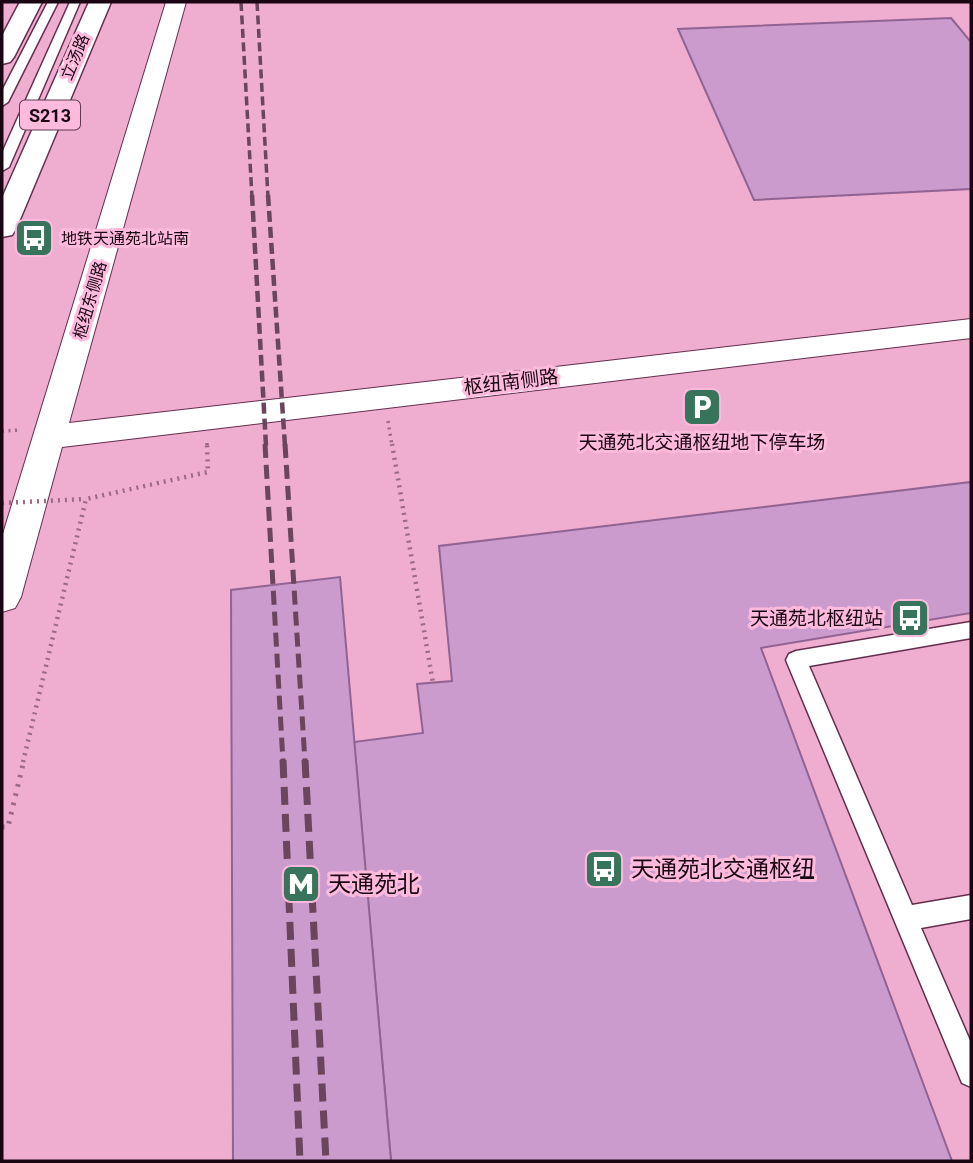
<svg xmlns="http://www.w3.org/2000/svg" width="973" height="1163" viewBox="0 0 973 1163" font-family="Roboto,'Noto Sans SC',sans-serif">
  <style>
    .building { fill: #cc9bcd; stroke: #916392; stroke-width: 2 }
    .lines { fill: none; stroke-linecap: round; stroke-linejoin: round }
    .lane-casing { stroke: #642e4d; stroke-width: 3 }
    .street-casing { stroke: #642e4d; stroke-width: 2 }
    .primary-casing { stroke: #642e4d; stroke-width: 3 }
    .path-far2 { stroke: #9a6a84; stroke-width: 3.5; stroke-dasharray: 2 4.5; stroke-linecap: butt }
    .path-far1 { stroke: #9a6a84; stroke-width: 4.5; stroke-dasharray: 2 5; stroke-linecap: butt }
    .path { stroke: #9a6a84; stroke-width: 5; stroke-dasharray: 2.5 7; stroke-linecap: butt }
    .lane { fill: #fff; fill-rule: evenodd }
    .street { fill: #fff; fill-rule: evenodd }
    .primary { fill: #fff; fill-rule: evenodd }
    .rail-far3 { stroke: #6b455b; stroke-width: 3.5; stroke-dasharray: 9 4.5; stroke-linecap: butt }
    .rail-far2 { stroke: #6b455b; stroke-width: 4.5; stroke-dasharray: 11 5; stroke-linecap: butt }
    .rail-far1 { stroke: #6b455b; stroke-width: 5; stroke-dasharray: 14 7; stroke-linecap: butt }
    .rail { stroke: #6b455b; stroke-width: 7; stroke-dasharray: 18 9; stroke-linecap: butt }
    .path-bridge { stroke: #9a6a84; stroke-width: 4.5; stroke-dasharray: 2 5; stroke-linecap: butt }
    .labels { text-anchor: middle; dominant-baseline: central; stroke-width: 6; stroke-linejoin: round; paint-order: stroke }
    .far-street-label { font-size: 16px; fill: #1a0512; stroke: #fdbadd }
    .far-poi-label { font-size: 16px; fill: #1a0512; stroke: #fdbadd; text-anchor: start }
    .shield { fill: #fdbadd; stroke: #5e3b4f; stroke-width: 2 }
    .shield-label { font-size: 18px; font-weight: bold; fill: #1a0512 }
    .street-label { font-size: 19px; fill: #1a0512; stroke: #fdbadd }
    .poi-label { font-size: 19px; fill: #1a0512; stroke: #fdbadd }
    .near-poi-label { font-size: 23px; fill: #1a0512; stroke: #fdbadd; text-anchor: start }
  </style>
  <rect width="100%" height="100%" fill="#efadd0"/>
  <g class="building">
    <polygon points="951,18 971,42 971,189 754,200 678,29"/>
    <polygon points="971,482 971,613 761,648 952,1161 391,1161 354,742 423,733 417,684 452,681 439,546"/>
    <polygon points="340,577 391,1161 233,1161 231,590"/>
  </g>
  <g class="lines">
    <g class="lane-casing">
      <g id="lane">
        <polygon points="48,2 58,2 8,102 2,106 2,91"/>
        <polygon points="70,2 80,2 9,167 2,171 2,153"/>
        <polygon points="971,622 971,638 809,666 912,905 971,895 971,919 921,928 971,1043 971,1087 962,1083 786,660 789,654 796,651"/>
      </g>
    </g>
    <g class="street-casing">
      <polygon id="street" points="166,2 186,2 69,423 971,319 971,338 62,447 21,597 15,608 2,612 2,537"/>
    </g>
    <g class="primary-casing">
      <g id="primary">
        <polygon points="20,2 42,2 14,57 10,62 2,64 2,36"/>
        <polygon points="89,2 111,2 16,229 12,235 2,237 2,198"/>
      </g>
    </g>
    <g class="path-far2">
      <polyline points="388,421 392,446"/>
      <polyline points="2,431 21,430"/>
      <polyline points="207,443 207,446"/>
    </g>
    <g class="path-far1">
      <polyline points="392,444 433,683"/>
      <polyline points="23,762 86,499 208,472 207,444"/>
    </g>
    <polyline class="path" points="2,827 8,827 24,760"/>
    <use href="#lane" class="lane"/>
    <use href="#street" class="street"/>
    <use href="#primary" class="primary"/>
    <g class="rail-far3">
      <polyline points="241,2 252,197"/>
      <polyline points="257,2 268,197"/>
    </g>
    <g class="rail-far2">
      <polyline points="252,195 266,446"/>
      <polyline points="268,195 285,446"/>
    </g>
    <g class="rail-far1">
      <polyline points="265,444 283,762"/>
      <polyline points="285,444 305,762"/>
    </g>
    <g class="rail">
      <polyline points="283,760 300,1161"/>
      <polyline points="305,760 326,1161"/>
    </g>
    <polyline class="path-bridge" points="2,503 86,499"/>
  </g>
  <defs>
    <g id="bus-square" transform="scale(2.0125)"><rect x="-9" y="-9" width="18" height="18" rx="4" fill="#38735c" stroke="#fdbadd"/><path d="M-5-6H5V4H4V6H2V4H-2V6H-4V4H-5ZM-3.5-4V0h7V-4ZM-3.5 1.2v1.5H-2V1.2ZM2 1.2v1.5H3.5V1.2Z" fill="#fff"/></g>
    <g id="parking-square" transform="scale(2.0125)"><rect x="-9" y="-9" width="18" height="18" rx="4" fill="#38735c" stroke="#fdbadd"/><path d="M-3.5-5.5H1a3.5 3.5 0 0 1 0 7H-1V5.5H-3.5ZM-1-3.4V-.6H.8a1.4 1.4 0 0 0 0-2.8Z" fill="#fff"/></g>
    <g id="metro-square" transform="scale(2.0125)"><rect x="-9" y="-9" width="18" height="18" rx="4" fill="#38735c" stroke="#fdbadd"/><path d="M-5.5 5V-5H-3L0 0L3-5H5.5V5H3V-.5L0 4L-3-.5V5Z" fill="#fff"/></g>
  </defs>
  <g fill-rule="evenodd">
    <use href="#bus-square" x="34" y="238"/>
    <use href="#parking-square" x="702" y="407"/>
    <use href="#bus-square" x="910" y="618"/>
    <use href="#bus-square" x="604" y="869"/>
    <use href="#metro-square" x="301" y="884"/>
  </g>
  <g class="labels">
    <g class="far-street-label">
      <text transform="translate(75 57) rotate(-67)">立汤路</text>
      <text transform="translate(90 300) rotate(-74)">枢纽东侧路</text>
    </g>
    <g class="far-poi-label">
      <text x="61" y="238">地铁天通苑北站南</text>
    </g>
    <rect class="shield" x="20" y="100.5" width="60" height="29" rx="5"/>
    <g class="shield-label">
      <text x="50" y="115">S213</text>
    </g>
    <g class="street-label">
      <text transform="translate(511 382) rotate(-7)">枢纽南侧路</text>
    </g>
    <g class="poi-label">
      <text x="702" y="442">天通苑北交通枢纽地下停车场</text>
      <text x="883" y="618" text-anchor="end">天通苑北枢纽站</text>
    </g>
    <g class="near-poi-label">
      <text x="631" y="869">天通苑北交通枢纽</text>
      <text x="328" y="884">天通苑北</text>
    </g>
  </g>
  <rect width="973" height="1163" fill="none" stroke="#1a0512" stroke-width="7"/>
</svg>
